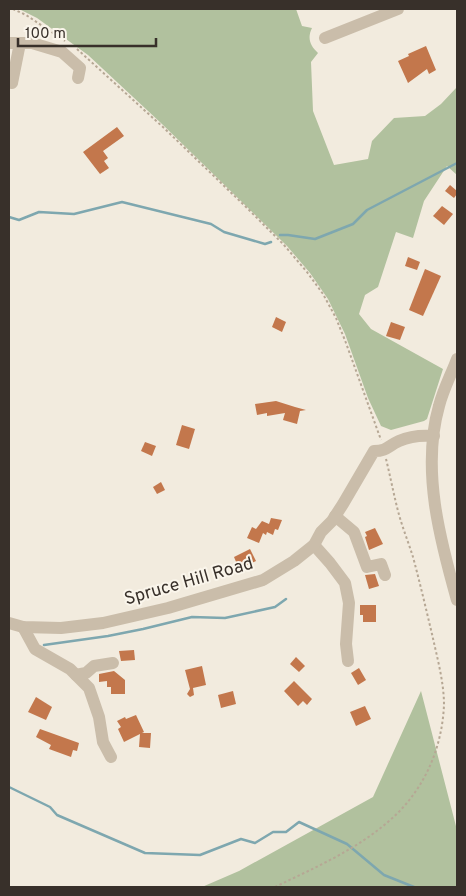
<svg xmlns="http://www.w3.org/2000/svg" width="466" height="896" viewBox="0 0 466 896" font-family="Overpass,sans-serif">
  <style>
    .green { fill: #b1c19e }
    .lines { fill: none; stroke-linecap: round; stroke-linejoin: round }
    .stream { stroke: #7ea7af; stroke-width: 2.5 }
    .building { fill: #c3774c }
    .path { stroke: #b6a794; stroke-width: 2; stroke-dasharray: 2.5 2.5; stroke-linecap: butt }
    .minor { stroke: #cabdaa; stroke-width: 12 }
    .labels { text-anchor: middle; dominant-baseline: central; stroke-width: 4; stroke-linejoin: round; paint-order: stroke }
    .street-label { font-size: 18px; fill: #38302a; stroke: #faf5eb }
  </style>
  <rect width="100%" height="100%" fill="#f2ebde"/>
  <g class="green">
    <path d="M 19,9 L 296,9 L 302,26 L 312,28 C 307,38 310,46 318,53 L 311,62 L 313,111 L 334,165 L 368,159 L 372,141 L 394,118 L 425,116 L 441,104 L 457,87 L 457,175 L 447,166 L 424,201 L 413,238 L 396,232 L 378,287 L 365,295 L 359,314 L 371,329 L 443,369 L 427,419 L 424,421 L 391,430 L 381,426 L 368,398 L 345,334 L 328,299 L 310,273 L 287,246 L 162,124 L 88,55 L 37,18 Z"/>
    <polygon points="421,691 457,830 457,887 202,887 239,871 373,797"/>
  </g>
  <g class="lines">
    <g class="stream">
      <polyline points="9,217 19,220 39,212 74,214 122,202 211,224 224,232 265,244 271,242"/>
      <polyline points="280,235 288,235 315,239 353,224 367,210 457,163"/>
      <polyline points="44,645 108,636 143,629 192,617 225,618 275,607 286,599"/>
      <polyline points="9,787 50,807 57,815 145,853 200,855 241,839 255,843 273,832 286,832 299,822 347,844 384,875 414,887"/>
    </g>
  </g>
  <g class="building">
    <polygon points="426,46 436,70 429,74 427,69 408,83 398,61 409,56 408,54"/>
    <polygon points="117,127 124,136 103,151 108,158 104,161 109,168 100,174 83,152"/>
    <polygon points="450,185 457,191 457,194 454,198 445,191"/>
    <polygon points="442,206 453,214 444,225 433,216"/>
    <polygon points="408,257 420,262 417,270 405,266"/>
    <polygon points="425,269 441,276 423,316 409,310"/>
    <polygon points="276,317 286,322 282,332 272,327"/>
    <polygon points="391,322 405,327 400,340 386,336"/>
    <polygon points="276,401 295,407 306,410 300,411 297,424 283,420 285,413 267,416 267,413 257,415 255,404"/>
    <polygon points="182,425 195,429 189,449 176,445"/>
    <polygon points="145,442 156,446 152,456 141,451"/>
    <polygon points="161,482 165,490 157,494 153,487"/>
    <polygon points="271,518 282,520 278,530 275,529 273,535 267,532 266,535 263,533 259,543 247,538 252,527 256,529 262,521 269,524"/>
    <polygon points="375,528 383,544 369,550 365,537 367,536 365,532"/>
    <polygon points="250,549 256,561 239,569 234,557"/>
    <polygon points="375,574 379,586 369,589 365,575"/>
    <polygon points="360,605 376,605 376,622 363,622 363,615 360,615"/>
    <polygon points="134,650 135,660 121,661 119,651"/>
    <polygon points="296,657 305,666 299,672 290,664"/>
    <polygon points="202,666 206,685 193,688 194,695 190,697 187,694 190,689 185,670"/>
    <polygon points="359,668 366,680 358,685 351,673"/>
    <polygon points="114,671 125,680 125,694 111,694 111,687 107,687 107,681 99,682 99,674"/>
    <polygon points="294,681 312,699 307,705 303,701 298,706 284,691"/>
    <polygon points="233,691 236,704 221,708 218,695"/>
    <polygon points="36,697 52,707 46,720 28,712"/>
    <polygon points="365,706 371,719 356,726 350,712"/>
    <polygon points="136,715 144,732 142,733 151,733 150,748 139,747 140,734 124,742 118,729 121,727 117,721 125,717 126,719"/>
    <polygon points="40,729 79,743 77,751 73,750 71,757 49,749 51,745 36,737"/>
  </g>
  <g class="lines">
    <g class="path">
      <polyline points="13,9 26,15 65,41"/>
      <polyline points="77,49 164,128 247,208 284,245 307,272 323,294 336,318 346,343 381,440"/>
      <path d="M 275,887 C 314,868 356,850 389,821 C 423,792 442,750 444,705 C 444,682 437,657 432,634 C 426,609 420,583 413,557 C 408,541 401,524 397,507 C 393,491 390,475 386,459"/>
    </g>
    <g class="minor">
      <polyline points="325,38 398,9"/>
      <polyline points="9,43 32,43 62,52 80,68 78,78"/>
      <polyline points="12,83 20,43"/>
      <path d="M 457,359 C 451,375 443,390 439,406 C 421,469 440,540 457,600"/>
      <polyline points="335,516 354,532 367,567 381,564 385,575"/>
      <polyline points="314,545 330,563 345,583 349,603 346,644 348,661"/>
      <path d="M 9,623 L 23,627 L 61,628 L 103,623 L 168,608 L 263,580 L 294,561 L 314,545 L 321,532 L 332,521 L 343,504 L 374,451 C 387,451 388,446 399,441 C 410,436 422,435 434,436"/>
      <polyline points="23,627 35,649 70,669 89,688 99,717 103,742 111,757"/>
      <polyline points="76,675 86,673 94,666 113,663"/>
    </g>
  </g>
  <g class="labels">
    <g class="street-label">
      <text transform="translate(189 582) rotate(-16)">Spruce Hill Road</text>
    </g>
  </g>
  <rect width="466" height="896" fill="none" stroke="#38302a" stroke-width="20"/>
  <path d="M18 38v8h138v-8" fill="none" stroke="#38302a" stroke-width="2.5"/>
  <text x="25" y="38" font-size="15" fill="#38302a" stroke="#faf5eb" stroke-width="4" paint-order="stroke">100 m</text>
</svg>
